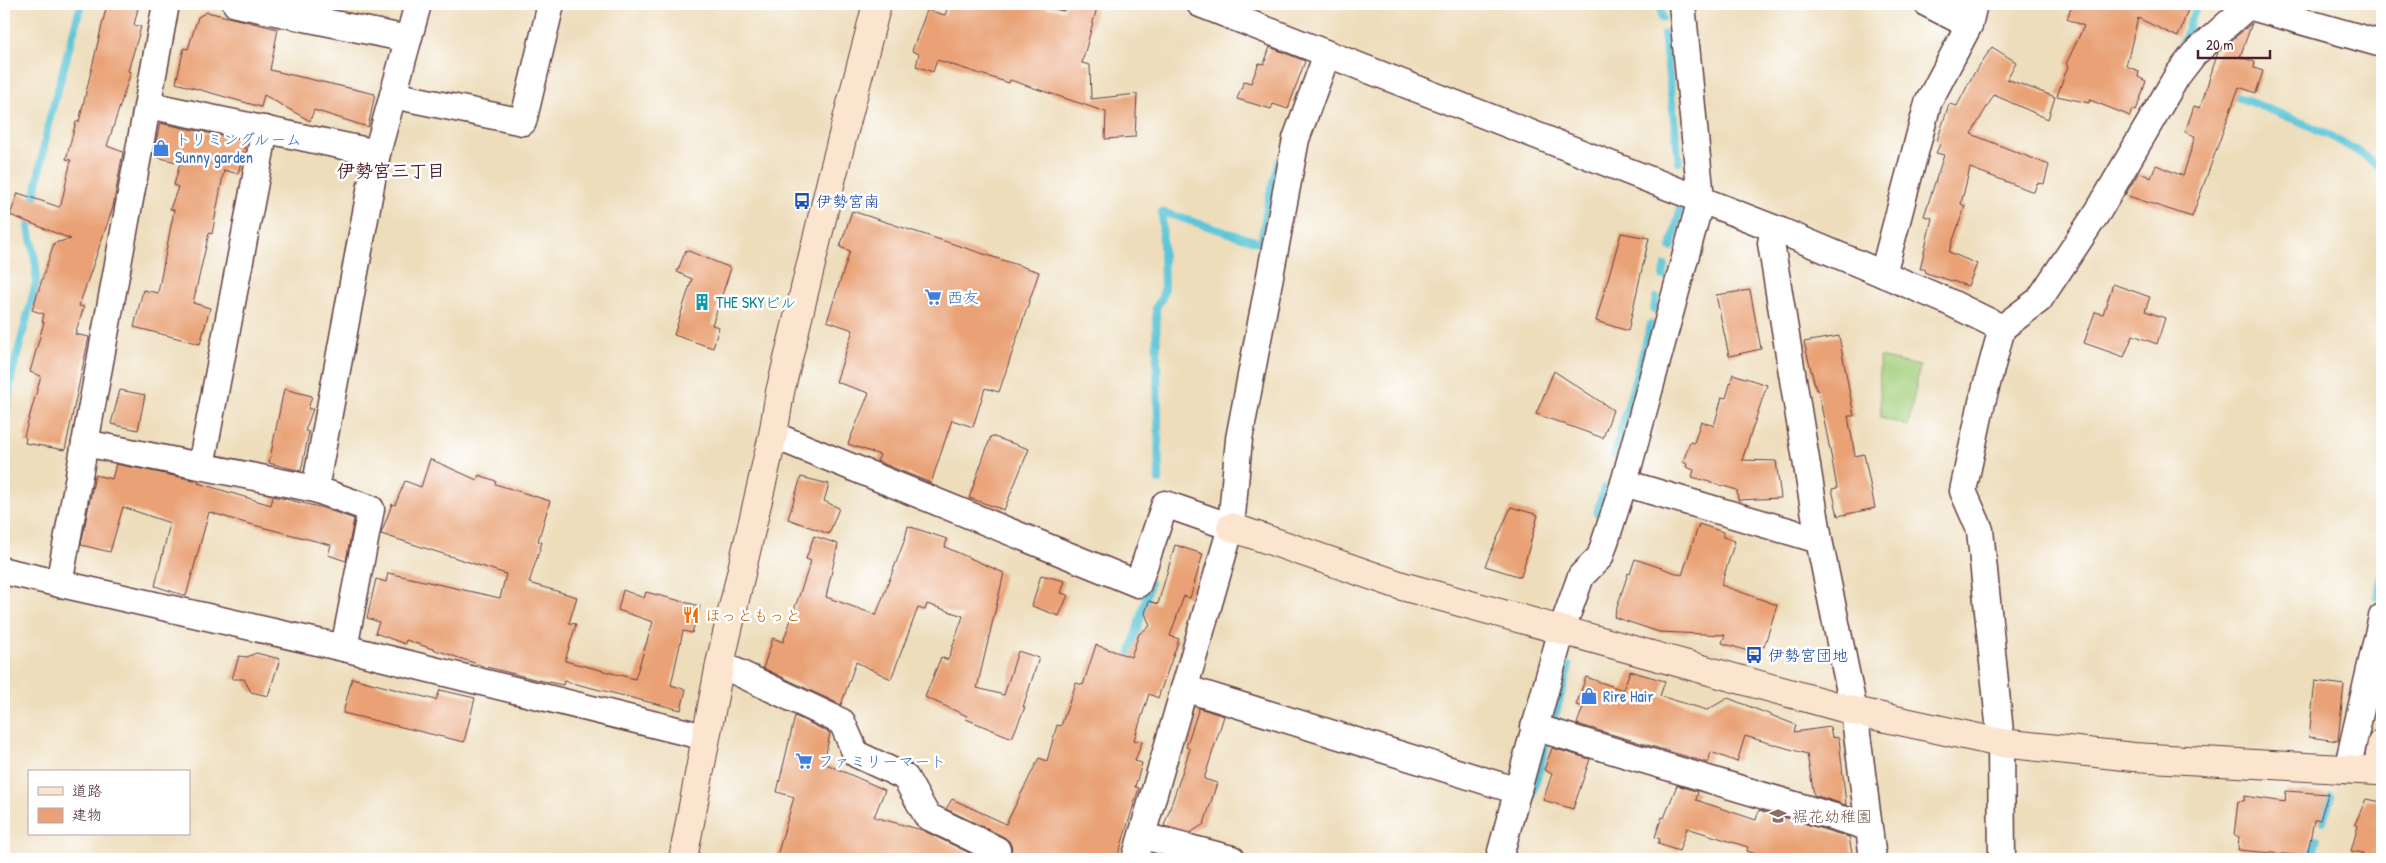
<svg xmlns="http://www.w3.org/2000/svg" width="2386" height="863" viewBox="0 0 2386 863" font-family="'Patrick Hand','Klee One',sans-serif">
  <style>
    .green { fill: #a3cf7d; stroke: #767754 }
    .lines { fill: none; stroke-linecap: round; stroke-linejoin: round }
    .stream { stroke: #5bc5d7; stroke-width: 8 }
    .building { fill: #e9a175 }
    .street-casing { stroke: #623c41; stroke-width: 29 }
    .secondary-casing { stroke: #623c41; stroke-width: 30 }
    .street { stroke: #fff; stroke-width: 26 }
    .secondary { stroke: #fbe5cf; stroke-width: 28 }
    .labels { text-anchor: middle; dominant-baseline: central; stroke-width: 5; stroke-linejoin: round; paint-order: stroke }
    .shop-label { font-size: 16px; fill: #366cbe; stroke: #fff; text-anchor: start }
    .transit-label { font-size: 16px; fill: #164399; stroke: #fff; text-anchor: start }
    .culture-label { font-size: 16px; fill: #0d838f; stroke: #fff; text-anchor: start }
    .food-label { font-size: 16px; fill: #c56008; stroke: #fff; text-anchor: start }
    .education-label { font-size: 16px; fill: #785e54; stroke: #fff; text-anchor: start }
    .neighbourhood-label { font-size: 18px; font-weight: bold; fill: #4a1f2b; stroke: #fff }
  </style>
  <rect width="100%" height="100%" fill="#fff"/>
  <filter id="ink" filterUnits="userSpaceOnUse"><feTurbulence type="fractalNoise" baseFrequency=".02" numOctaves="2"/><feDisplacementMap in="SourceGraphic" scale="10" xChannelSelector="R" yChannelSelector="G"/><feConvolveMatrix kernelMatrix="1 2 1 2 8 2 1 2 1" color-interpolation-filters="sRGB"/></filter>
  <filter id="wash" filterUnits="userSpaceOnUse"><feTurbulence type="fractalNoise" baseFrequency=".0096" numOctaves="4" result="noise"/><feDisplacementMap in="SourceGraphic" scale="20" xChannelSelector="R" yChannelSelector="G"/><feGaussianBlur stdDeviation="1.12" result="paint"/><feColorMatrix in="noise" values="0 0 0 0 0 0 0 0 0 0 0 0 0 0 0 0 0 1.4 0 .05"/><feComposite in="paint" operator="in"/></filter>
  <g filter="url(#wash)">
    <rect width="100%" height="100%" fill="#edddbb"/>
    <polygon class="green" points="1879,357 1920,366 1908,426 1881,418"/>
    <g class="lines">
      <g class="stream">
        <polyline points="1661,8 1662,18"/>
        <polyline points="1664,34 1679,162"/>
        <polyline points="2176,61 2197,4"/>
        <path d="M 2227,93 C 2280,114 2337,132 2382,169"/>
        <polyline points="1671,247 1682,202"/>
        <polyline points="1663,276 1665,266"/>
        <polyline points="1654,309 1656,298"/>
        <polyline points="4,421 12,374 36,283 36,265 29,227 48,125 81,4"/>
        <polyline points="1614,455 1651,324"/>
        <polyline points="1159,480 1156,307 1162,298 1164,288 1162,212 1261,243 1269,197 1280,160"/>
        <polyline points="1597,513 1604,488"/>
        <polyline points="2377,597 2382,574"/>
        <polyline points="1127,666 1150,583"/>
        <polyline points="1553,723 1569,666"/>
        <polyline points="2323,821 2331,796"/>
        <polyline points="2312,852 2317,840"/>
        <polyline points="1514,859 1546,745"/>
      </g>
    </g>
    <g id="blocks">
      <g class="building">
        <polygon points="107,4 139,4 134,25 141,27 128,71 131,72 107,146 123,152 113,207 79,306 84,307 75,334 89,337 65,450 25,443 26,438 24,436 41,376 30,372 44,322 42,322 44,314 32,310 54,243 71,239 10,215 18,193 59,207 61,205 71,160 66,159 76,122 79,122"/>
        <polygon points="949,4 1026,4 1064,11 1066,4 1098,4 1082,63 1090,65 1091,99 1137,94 1135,137 1105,139 1106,112 1010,80 1009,83 937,60 933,72 916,66 919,54 912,51 927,10 945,15"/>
        <polygon points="2072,4 2190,4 2178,37 2138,18 2126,66 2139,71 2138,77 2146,81 2136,111 2132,109 2130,116 2090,100 2089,103 2057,96 2068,66 2066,64 2084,26 2067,19"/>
        <polygon points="207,12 278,29 270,70 375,94 368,127 314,110 310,121 264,95 261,107 176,83 184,48 188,49 198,17"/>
        <polygon points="2252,23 2240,57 2255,62 2254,68 2263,71 2256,93 2239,87 2192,217 2125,195 2139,172 2151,178 2156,165 2183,176 2195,136 2185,132 2194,106 2200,108 2218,52"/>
        <polygon points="1270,47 1305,61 1288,109 1273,104 1271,109 1237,99 1244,81 1251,83 1259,63 1264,64"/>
        <polygon points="1992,47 2016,62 2007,79 2055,97 2048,119 1994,95 1971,134 2049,165 2044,184 2037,183 2034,192 1970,168 1961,204 1965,206 1949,252 1977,264 1968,286 1926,273 1925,269 1920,269 1932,218 1924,216 1944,155 1936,153 1940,144 1937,141 1949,104 1957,106 1973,75"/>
        <polygon points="160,123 246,141 238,174 224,170 212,234 209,233 193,303 210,308 200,344 134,327 143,290 158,293 174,210 170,209 178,187 174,185 180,163 153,156"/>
        <polygon points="852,211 1039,272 999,392 985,388 973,427 952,420 931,483 877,461 880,455 848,444 869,393 836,382 853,330 827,321 850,251 840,247"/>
        <polygon points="1621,233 1649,238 1628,331 1596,321"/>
        <polygon points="686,250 731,268 712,325 719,327 713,348 674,335 692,279 677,272"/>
        <polygon points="2113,284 2150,297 2145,311 2165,318 2157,344 2133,335 2124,357 2084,343 2095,312 2103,314"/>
        <polygon points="1750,290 1761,349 1729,356 1716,295"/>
        <polygon points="1839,336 1854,416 1848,416 1855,456 1864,454 1875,508 1838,516 1832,489 1837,488 1832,460 1818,390 1816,390 1804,342"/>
        <polygon points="1554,371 1613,410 1603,438 1536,414"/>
        <polygon points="1733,374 1767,385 1742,460 1776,461 1781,498 1738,500 1737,490 1692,477 1694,470 1686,467 1687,464 1683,462 1690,442 1694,443 1701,421 1714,426 1722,397 1726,398"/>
        <polygon points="284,389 312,396 308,409 313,409 305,431 309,432 301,471 269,463"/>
        <polygon points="120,390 145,395 138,430 111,424"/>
        <polygon points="991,436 1029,449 1004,510 969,498"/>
        <polygon points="430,459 477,480 479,475 496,481 495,484 550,501 538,541 542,542 529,583 577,597 569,623 576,624 565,661 635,679 653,622 618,610 623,590 644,598 646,592 700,606 692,633 683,631 671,685 686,690 681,710 564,681 563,685 538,680 483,666 406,640 405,644 375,633 379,622 367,618 376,579 386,582 388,573 500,598 506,574 381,534 392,504 395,505 405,481 421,487"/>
        <polygon points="116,464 199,481 198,483 271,505 273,496 323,508 354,519 346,561 328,555 331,545 242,522 209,512 186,596 155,586 170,523 123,507 110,552 81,545 95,475 112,479"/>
        <polygon points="801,477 829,484 824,501 839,508 829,534 788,519"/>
        <polygon points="1511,507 1538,515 1521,577 1485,566"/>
        <polygon points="1699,524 1723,532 1723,537 1735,541 1721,585 1777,605 1764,647 1760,646 1758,654 1722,643 1725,635 1659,632 1614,617 1628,573 1630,574 1635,559 1682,575"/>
        <polygon points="908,526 947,539 945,547 1004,573 977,688 1004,695 1018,651 1039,658 1023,707 1025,707 1012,738 966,719 967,716 925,697 941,657 948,660 963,616 927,604 925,610 918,608 891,679 856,662 841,705 763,668 773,638 783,642 811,561 806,559 814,536 838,544 826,597 876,615 905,539"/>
        <polygon points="1175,545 1203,554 1190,598 1184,596 1170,636 1179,639 1158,698 1149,694 1134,740 1142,742 1135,761 1142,763 1135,787 1139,788 1117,859 1008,859 1012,848 1009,841 1004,837 946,809 952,799 1006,824 1039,758 1047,761 1057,725 1061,726 1076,683 1083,685 1096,645 1131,657 1139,634 1150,626 1145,613 1149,601 1158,604"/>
        <polygon points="1041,575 1065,581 1061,593 1068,595 1059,616 1032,606"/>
        <polygon points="256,653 280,659 268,696 251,692 244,679 232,679 239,656 247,657"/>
        <polygon points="1630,671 1665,681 1660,696 1707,710 1728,698 1796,725 1794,732 1830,727 1832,737 1839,738 1846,805 1814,795 1807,754 1745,736 1737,762 1711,752 1708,763 1577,724 1583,707 1576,705 1586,677 1623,690"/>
        <polygon points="352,678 436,700 440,690 475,698 464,742 343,713"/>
        <polygon points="2315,681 2344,685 2338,741 2309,737"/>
        <polygon points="1199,708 1224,716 1204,779 1217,783 1204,824 1190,833 1164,826 1190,749 1186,747"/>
        <polygon points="795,716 830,733 824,763 885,790 874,817 922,830 982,859 776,859 794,797 777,792"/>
        <polygon points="1552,748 1590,759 1573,809 1543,800 1552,774 1544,770"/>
        <polygon points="1677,785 1698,792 1696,800 1756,820 1759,810 1849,837 1853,859 1770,859 1747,851 1748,847 1687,828 1679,851 1658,844 1660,839 1655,837 1662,817 1664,818"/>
        <polygon points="2286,791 2328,794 2320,820 2314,820 2307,856 2238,850 2239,837 2234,835 2238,801 2244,801 2245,796 2285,802"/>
        <polygon points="2366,799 2382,802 2382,859 2361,859 2363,853 2351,851 2358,826 2355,824"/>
      </g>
    </g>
  </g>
  <g filter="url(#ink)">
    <use href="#blocks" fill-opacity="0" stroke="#623c41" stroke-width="1"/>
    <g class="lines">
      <g class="street-casing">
        <g id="street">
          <polyline points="236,4 408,39"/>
          <polyline points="1200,4 1781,231 1947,301 2002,328"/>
          <polyline points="1928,4 1969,25"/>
          <polyline points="2248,6 2382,44"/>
          <polyline points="393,95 523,122 551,4"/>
          <polyline points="148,105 377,153"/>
          <polyline points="1774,229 1771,243 1819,540 1854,711 1873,859"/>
          <polyline points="1883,274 1928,103 1969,25 1974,4"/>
          <polyline points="773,435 1138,584 1165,504 1231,527"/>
          <polyline points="85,443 315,489 371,509 344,648"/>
          <polyline points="201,466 265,129"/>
          <polyline points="1624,483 1819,540"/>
          <polyline points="315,489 377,153 418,4"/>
          <polyline points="4,571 344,648 705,737"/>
          <polyline points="59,584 166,4"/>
          <polyline points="720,664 842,722 856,754 905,777 927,816 997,850"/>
          <polyline points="1184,688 1518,791"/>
          <polyline points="1534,727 1868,827"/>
          <polyline points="2347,770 2382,617"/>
          <polyline points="1143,836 1232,859"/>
          <polyline points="1135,859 1231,527 1239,439 1296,139 1327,54"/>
          <polyline points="1499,859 1562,629 1581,576 1600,557 1624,483 1701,199 1682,4"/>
          <polyline points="2002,859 2001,743 1980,530 1963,491 1982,402 2002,328 2039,300 2099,210 2177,76 2194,54 2250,4"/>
        </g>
      </g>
      <g class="secondary-casing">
        <g id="secondary">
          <polyline points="1231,527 1402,586 1854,711 2001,743 2134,757 2377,771 2382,743"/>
          <polyline points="683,859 720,664 773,435 780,392 831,181 877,4"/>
        </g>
      </g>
      <use href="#street" class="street"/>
      <use href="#secondary" class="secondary"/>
    </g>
  </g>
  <defs>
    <g id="shop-bare" transform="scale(1.35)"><path d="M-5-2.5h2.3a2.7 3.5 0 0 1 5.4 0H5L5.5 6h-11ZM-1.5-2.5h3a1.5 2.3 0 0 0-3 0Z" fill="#3f7fe0" stroke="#fff" stroke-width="2.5" paint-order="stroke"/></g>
    <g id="bus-bare" transform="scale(1.35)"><path d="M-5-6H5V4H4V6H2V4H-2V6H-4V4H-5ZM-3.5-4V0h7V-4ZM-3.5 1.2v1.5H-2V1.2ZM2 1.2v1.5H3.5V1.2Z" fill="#1a4fb4" stroke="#fff" stroke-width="2.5" paint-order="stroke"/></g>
    <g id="supermarket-bare" transform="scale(1.35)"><path d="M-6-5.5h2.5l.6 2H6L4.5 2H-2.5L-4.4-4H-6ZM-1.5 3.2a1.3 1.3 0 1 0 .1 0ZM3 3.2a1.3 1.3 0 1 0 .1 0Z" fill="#3f7fe0" stroke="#fff" stroke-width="2.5" paint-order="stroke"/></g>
    <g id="building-bare" transform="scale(1.35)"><path d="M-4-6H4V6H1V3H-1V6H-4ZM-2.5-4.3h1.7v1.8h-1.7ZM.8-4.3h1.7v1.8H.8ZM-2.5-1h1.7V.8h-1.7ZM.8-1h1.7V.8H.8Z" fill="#0f9aa8" stroke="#fff" stroke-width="2.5" paint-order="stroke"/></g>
    <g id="restaurant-bare" transform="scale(1.35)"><path d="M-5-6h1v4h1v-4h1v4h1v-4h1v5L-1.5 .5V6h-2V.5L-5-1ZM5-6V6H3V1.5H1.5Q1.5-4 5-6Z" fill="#e8710a" stroke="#fff" stroke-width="2.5" paint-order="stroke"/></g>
    <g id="school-bare" transform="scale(1.35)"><path d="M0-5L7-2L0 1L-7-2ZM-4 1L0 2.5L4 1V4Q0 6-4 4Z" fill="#8d6e63" stroke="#fff" stroke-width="2.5" paint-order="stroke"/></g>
  </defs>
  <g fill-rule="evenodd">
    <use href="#shop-bare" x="161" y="148"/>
    <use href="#bus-bare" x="802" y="201"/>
    <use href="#supermarket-bare" x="933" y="297"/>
    <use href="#building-bare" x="702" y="302"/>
    <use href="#restaurant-bare" x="691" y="615"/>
    <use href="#bus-bare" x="1754" y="655"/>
    <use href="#shop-bare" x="1589" y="696"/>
    <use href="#supermarket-bare" x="804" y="761"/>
    <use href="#school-bare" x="1778" y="816"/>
  </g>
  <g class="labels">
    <g class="shop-label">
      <text x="175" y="139">トリミングルーム<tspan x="175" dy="18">Sunny garden</tspan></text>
      <text x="947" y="297">西友</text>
      <text x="1603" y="696">Rire Hair</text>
      <text x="818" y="761">ファミリーマート</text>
    </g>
    <g class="transit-label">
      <text x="816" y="201">伊勢宮南</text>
      <text x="1768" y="655">伊勢宮団地</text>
    </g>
    <g class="culture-label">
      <text x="716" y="302">THE SKYビル</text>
    </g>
    <g class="food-label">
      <text x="705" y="615">ほっともっと</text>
    </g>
    <g class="education-label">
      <text x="1792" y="816">裾花幼稚園</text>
    </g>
    <g class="neighbourhood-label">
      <text x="391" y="170">伊勢宮三丁目</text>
    </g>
  </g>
  <rect width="2386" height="863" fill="none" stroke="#fff" stroke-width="20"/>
  <rect x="28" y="770" width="162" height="65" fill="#ffffff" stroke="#b7a5aa"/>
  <rect x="38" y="787" width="25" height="8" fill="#fbe5cf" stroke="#b7a5aa"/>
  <text x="72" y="796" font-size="15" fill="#4a1f2b">道路</text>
  <rect x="38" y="808" width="25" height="15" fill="#e9a175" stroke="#b7a5aa"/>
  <text x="72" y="820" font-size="15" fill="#4a1f2b">建物</text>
  <path d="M2198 50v8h72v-8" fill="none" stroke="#4a1f2b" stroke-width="2.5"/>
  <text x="2206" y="50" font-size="15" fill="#4a1f2b" stroke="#ffffff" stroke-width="4" paint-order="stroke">20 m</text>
</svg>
